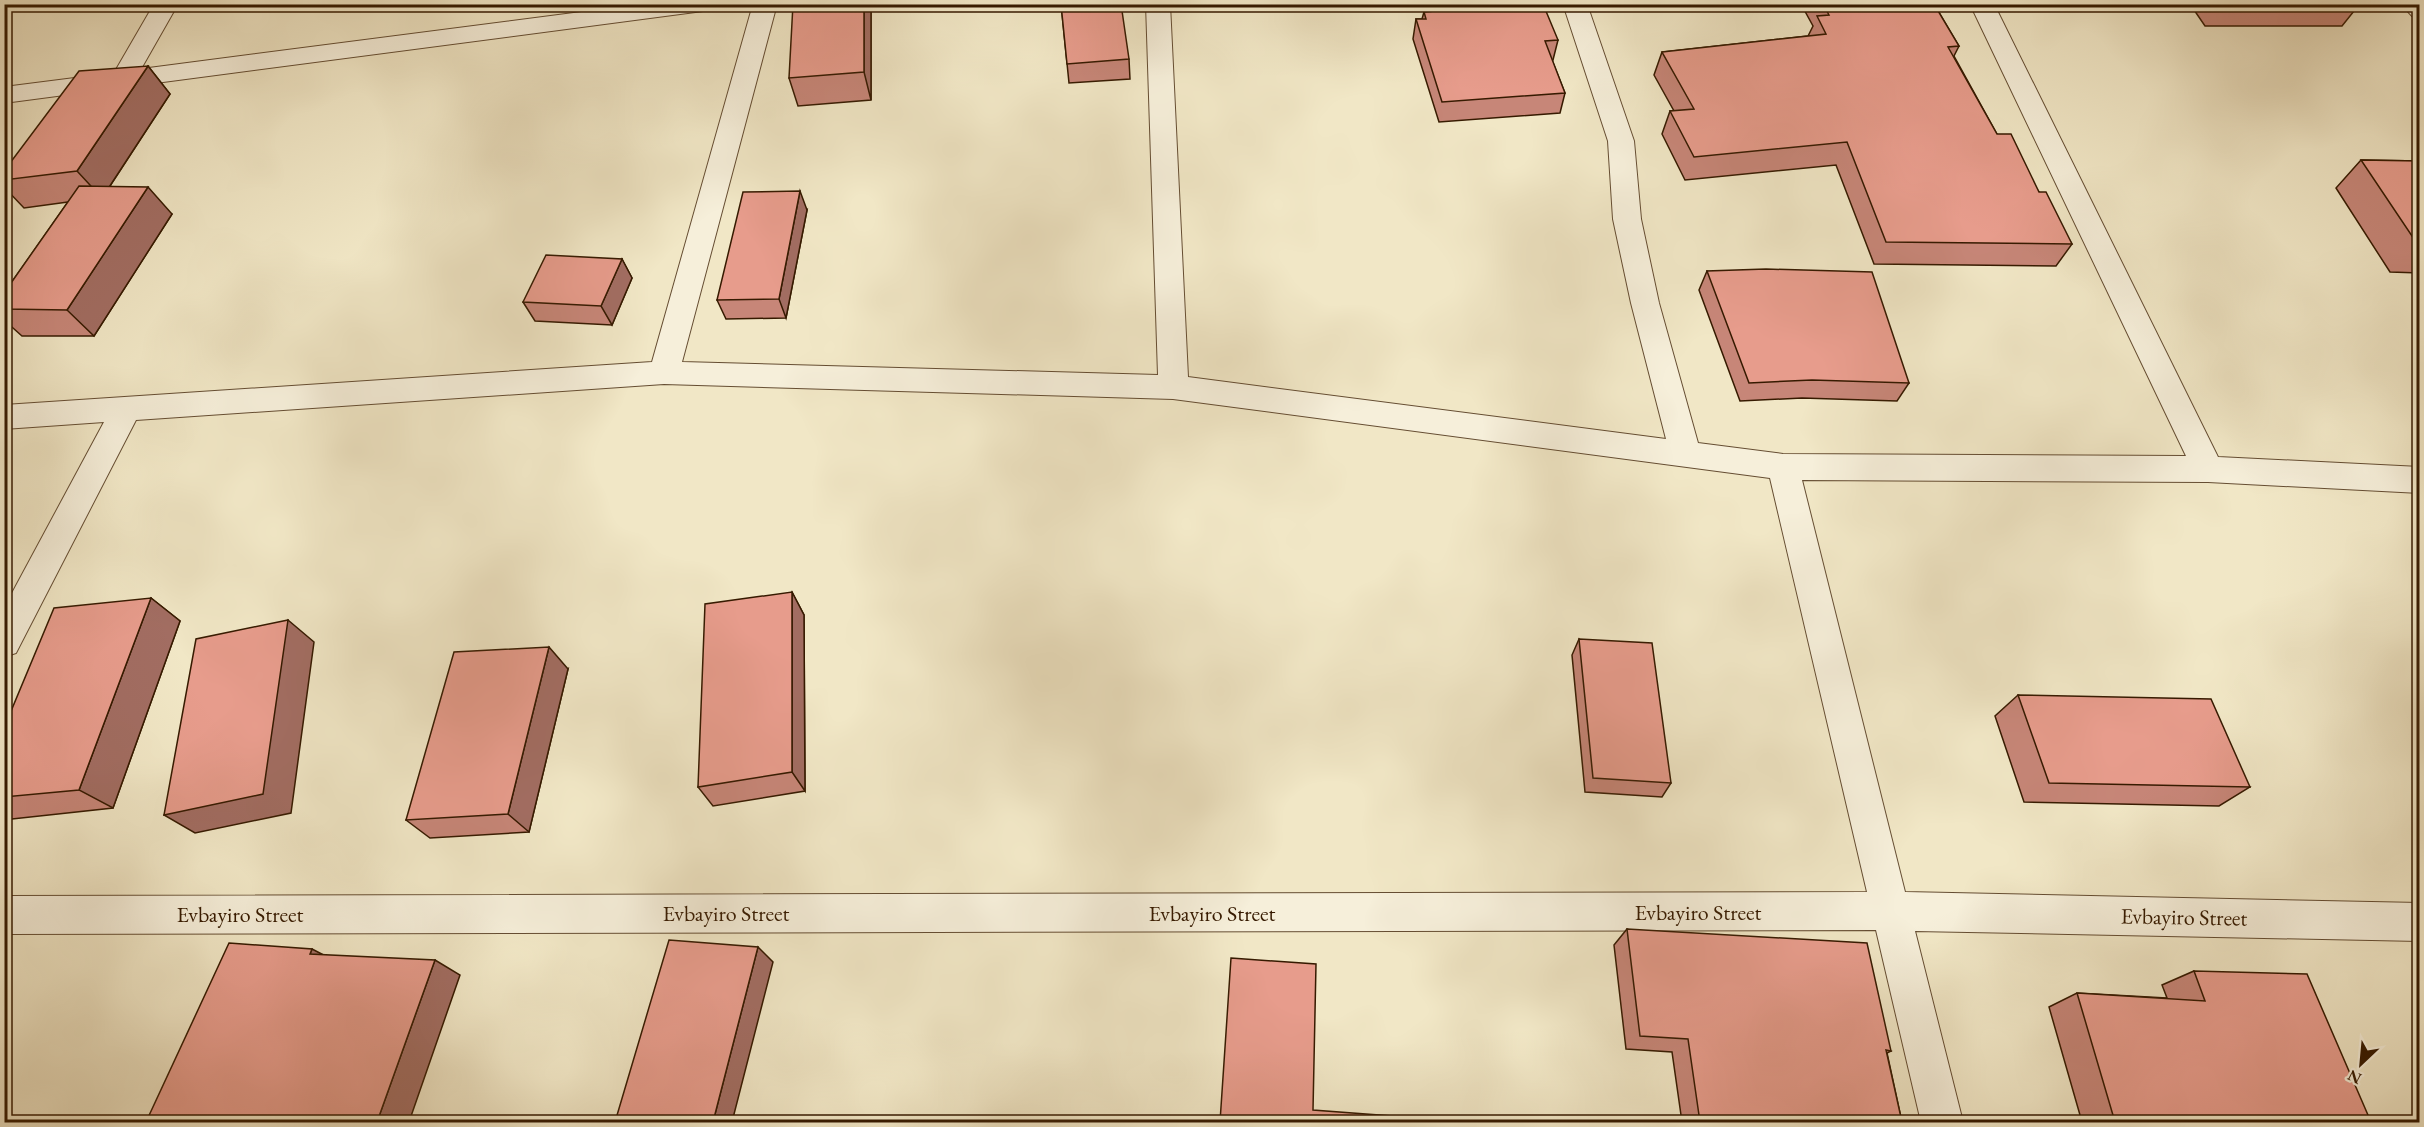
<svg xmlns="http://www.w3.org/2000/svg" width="2424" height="1127" viewBox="0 0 2424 1127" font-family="'EB Garamond',serif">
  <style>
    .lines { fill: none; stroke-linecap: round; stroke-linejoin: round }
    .street-casing { stroke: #654d32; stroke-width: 2 }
    .street { fill: #f6efda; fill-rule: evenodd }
    .wall { fill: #c78678; stroke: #361a00; stroke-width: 1.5 }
    .shaded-wall { fill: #a26d62; stroke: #361a00; stroke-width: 1.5 }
    .building { fill: #e79c8c; stroke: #361a00; stroke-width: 1.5 }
    .labels { text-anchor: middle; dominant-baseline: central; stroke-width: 4.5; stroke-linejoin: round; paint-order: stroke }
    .street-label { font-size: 22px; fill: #361a00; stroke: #f6efda }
  </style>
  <rect width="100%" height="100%" fill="#f1e7c6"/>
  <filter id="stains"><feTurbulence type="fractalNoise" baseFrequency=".00333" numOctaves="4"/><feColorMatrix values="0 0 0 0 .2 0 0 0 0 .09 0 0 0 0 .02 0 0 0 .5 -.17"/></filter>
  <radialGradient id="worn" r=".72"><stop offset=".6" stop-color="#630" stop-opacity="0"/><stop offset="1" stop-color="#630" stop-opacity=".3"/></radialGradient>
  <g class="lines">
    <g class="street-casing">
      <g id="street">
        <polygon points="154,4 178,4 141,69 643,4 715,4 711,9 703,11 4,103 4,87 114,73"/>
        <polygon points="753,4 777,4 682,362 1158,375 1146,4 1170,4 1188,377 1666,439 1631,303 1613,219 1608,141 1563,4 1587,4 1634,141 1641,219 1659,303 1698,443 1783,454 2186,456 1970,4 1994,4 2218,457 2420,467 2420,493 2208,482 1802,480 1905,892 2420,903 2420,941 1915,931 1963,1122 1921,1122 1876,930 4,934 4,896 1867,892 1770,478 1173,399 664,384 136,420 16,653 4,657 4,608 104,422 4,429 4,405 652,362"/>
        <polygon points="2401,4 2420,4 2420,18 2412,16"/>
      </g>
    </g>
    <use href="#street" class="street"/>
  </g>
  <g class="wall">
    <polygon points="871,4 871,100 798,106 789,78"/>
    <polygon points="1061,4 1129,59 1130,79 1069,83"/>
    <polygon points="1801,4 1934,4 1959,46 1954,56 1997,134 2039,192 2072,244 2056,266 1874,264 1836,165 1685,180 1662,134 1670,111 1674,111 1654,75 1662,52 1808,36 1813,26"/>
    <polygon points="2190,4 2356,4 2358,6 2342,26 2205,26"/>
    <polygon points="1424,12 1558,40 1553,60 1552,60 1565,93 1560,113 1439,122 1413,39 1416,19 1422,19"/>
    <polygon points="148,66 170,94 110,186 172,214 94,336 22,336 4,320 4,293 68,202 24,208 4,187 4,171"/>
    <polygon points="2361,160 2420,161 2420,273 2390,272 2336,188"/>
    <polygon points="807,210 786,318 726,319 717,300"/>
    <polygon points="622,259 632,278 612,325 535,321 523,302"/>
    <polygon points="1707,271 1909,383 1897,401 1802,398 1740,401 1699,290"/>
    <polygon points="792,592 804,615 805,791 713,806 698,787"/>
    <polygon points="151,598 180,621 113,808 12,819 4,815 4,728"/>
    <polygon points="1579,639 1671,783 1662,797 1585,792 1572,655"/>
    <polygon points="568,669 529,832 430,838 406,820"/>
    <polygon points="2018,695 2250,787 2219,806 2024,802 1995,716"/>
    <polygon points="1627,929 1891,1051 1887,1053 1902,1122 1682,1122 1672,1052 1626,1049 1614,945"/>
    <polygon points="2194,971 2371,1122 2082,1122 2049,1007 2077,993 2167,998 2162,985"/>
  </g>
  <g class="shaded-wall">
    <polygon points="864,4 871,4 871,100 864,72"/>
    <polygon points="148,66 170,94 102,198 77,171"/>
    <polygon points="148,187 172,214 94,336 67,310"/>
    <polygon points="800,191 807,210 786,318 779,299"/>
    <polygon points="622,259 632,278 612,325 601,306"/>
    <polygon points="792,592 804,615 805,791 792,772"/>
    <polygon points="151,598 180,621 113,808 79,790"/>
    <polygon points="288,620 314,642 291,813 195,833 164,815"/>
    <polygon points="549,647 568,669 529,832 508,814"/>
    <polygon points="758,947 773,962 732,1122 713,1122"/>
    <polygon points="312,949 341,964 310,954"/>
    <polygon points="435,960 460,975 409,1122 377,1122"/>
  </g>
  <g class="building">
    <polygon points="793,4 864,4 864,72 789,78"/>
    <polygon points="1061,4 1121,4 1129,59 1067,64"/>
    <polygon points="1514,4 1543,4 1558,40 1545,41 1565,93 1442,102 1416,19 1426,19 1424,12"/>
    <polygon points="1823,4 1934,4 1959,46 1948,47 1997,134 2011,134 2039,192 2046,192 2072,244 1886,242 1847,142 1694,157 1670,111 1694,109 1662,52 1826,34 1817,16 1829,15"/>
    <polygon points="2218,4 2356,4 2358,6 2219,6"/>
    <polygon points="148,66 77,171 4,180 4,171 79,71"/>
    <polygon points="2361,160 2420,161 2420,245 2418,245"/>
    <polygon points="79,186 148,187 67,310 4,309 4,293"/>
    <polygon points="800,191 779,299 717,300 743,192"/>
    <polygon points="546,255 622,259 601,306 523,302"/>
    <polygon points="1766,269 1872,272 1909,383 1812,380 1749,383 1707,271"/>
    <polygon points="792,592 792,772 698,787 705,604"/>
    <polygon points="151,598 79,790 4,797 4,728 54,608"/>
    <polygon points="288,620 263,794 164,815 196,639"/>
    <polygon points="1579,639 1652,643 1671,783 1593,778"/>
    <polygon points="549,647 508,814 406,820 454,652"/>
    <polygon points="2018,695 2211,699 2250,787 2049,783"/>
    <polygon points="1627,929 1867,943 1891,1051 1886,1050 1902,1122 1700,1122 1688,1039 1640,1036"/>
    <polygon points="669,940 758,947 713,1122 615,1122"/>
    <polygon points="229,943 312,949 310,954 435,960 377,1122 146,1122"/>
    <polygon points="1231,958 1316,964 1313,1110 1445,1120 1445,1122 1220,1122"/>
    <polygon points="2194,971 2307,974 2371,1122 2115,1122 2077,993 2205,1001"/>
  </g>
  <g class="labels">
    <g class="street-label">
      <text x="1698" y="912">Evbayiro Street</text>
      <text x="726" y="913">Evbayiro Street</text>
      <text x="1212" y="913">Evbayiro Street</text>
      <text x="240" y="914">Evbayiro Street</text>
      <text transform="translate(2184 917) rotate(1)">Evbayiro Street</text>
    </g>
  </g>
  <rect width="2424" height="1127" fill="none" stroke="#f1e7c6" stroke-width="24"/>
  <rect x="6" y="6" width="2412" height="1115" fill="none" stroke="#361a00" stroke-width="3"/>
  <rect x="12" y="12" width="2400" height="1103" fill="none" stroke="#361a00" stroke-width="1.5"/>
  <g transform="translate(2361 1064) rotate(206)" stroke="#f6efda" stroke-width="4.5" paint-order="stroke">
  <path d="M0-4.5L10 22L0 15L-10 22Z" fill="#361a00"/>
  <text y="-9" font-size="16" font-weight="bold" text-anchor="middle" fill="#361a00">N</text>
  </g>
  <rect width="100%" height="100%" filter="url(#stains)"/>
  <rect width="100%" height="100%" fill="url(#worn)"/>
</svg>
